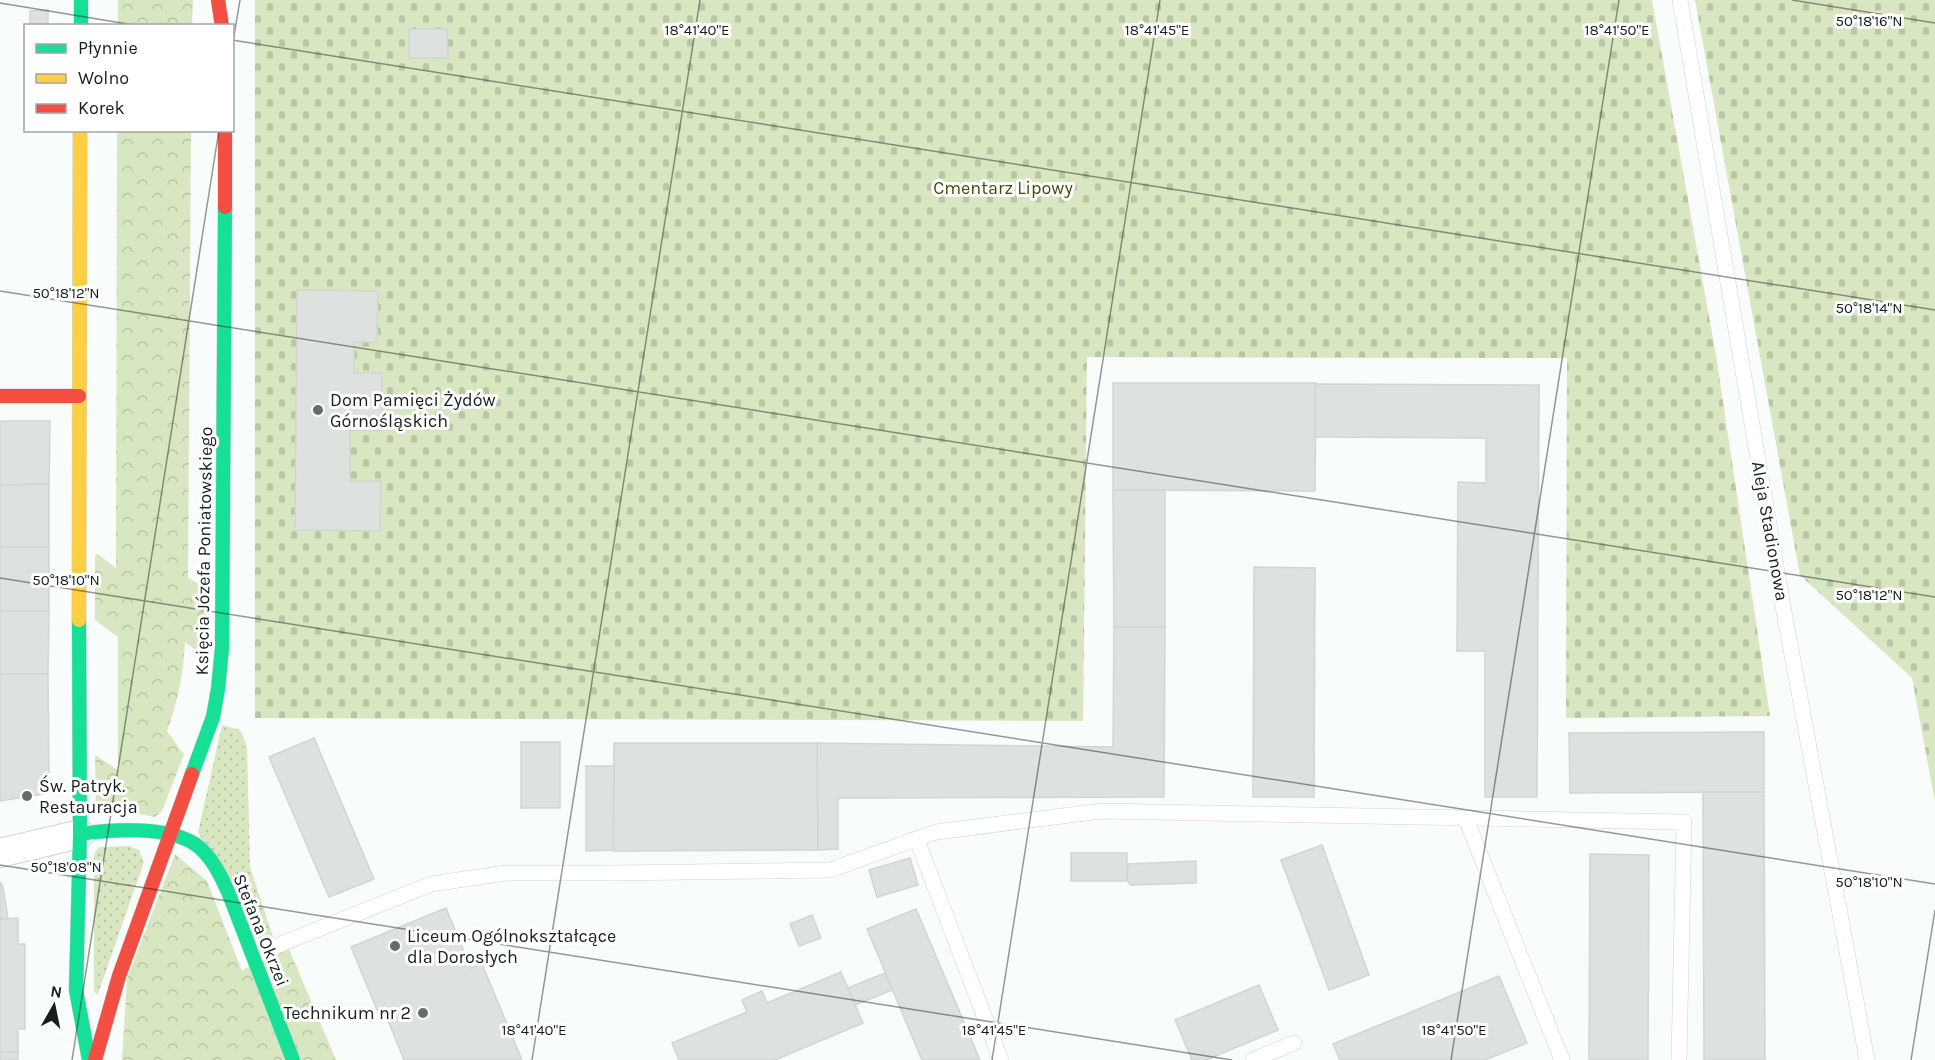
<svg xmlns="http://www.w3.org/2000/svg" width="1935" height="1060" viewBox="0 0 1935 1060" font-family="Karla,sans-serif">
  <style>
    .grass { fill: url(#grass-dots) }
    .forest { fill: url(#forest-crowns) }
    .cemetery { fill: url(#cemetery-stones) }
    .building { fill: #dde2de; stroke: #d1d6d2; stroke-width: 1.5 }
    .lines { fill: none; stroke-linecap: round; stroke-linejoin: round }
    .lane-casing { stroke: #cfd4d1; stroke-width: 16 }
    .street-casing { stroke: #cfd4d1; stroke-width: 30 }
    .fast-casing { stroke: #cfd4d1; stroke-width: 15 }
    .slow-casing { stroke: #cfd4d1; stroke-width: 15 }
    .jam-casing { stroke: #cfd4d1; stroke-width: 15 }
    .lane { stroke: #fefffe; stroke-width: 15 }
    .street { stroke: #fefffe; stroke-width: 28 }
    .fast { stroke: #16e098; stroke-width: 14 }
    .slow { stroke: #ffcf43; stroke-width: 14 }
    .jam { stroke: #f24e42; stroke-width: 14 }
    .ticks { fill: none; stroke: #171f1b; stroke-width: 1.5; stroke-opacity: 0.45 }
    .poi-dot { fill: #666c69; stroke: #fff; stroke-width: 2 }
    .labels { text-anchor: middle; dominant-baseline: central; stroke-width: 6; stroke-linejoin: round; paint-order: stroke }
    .park-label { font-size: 18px; fill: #3c4e0b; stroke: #fff }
    .poi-label { font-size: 18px; fill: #171f1b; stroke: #fff; text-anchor: start }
    .street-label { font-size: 18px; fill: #171f1b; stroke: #fff }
    .ticks-label { font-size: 15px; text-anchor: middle; fill: #171f1b; stroke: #fff; stroke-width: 6; stroke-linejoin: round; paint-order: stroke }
  </style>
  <defs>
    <pattern id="grass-dots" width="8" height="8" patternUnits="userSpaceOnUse" patternTransform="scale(1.5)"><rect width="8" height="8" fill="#d8e7c1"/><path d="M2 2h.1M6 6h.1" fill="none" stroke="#b9c6a5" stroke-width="1.8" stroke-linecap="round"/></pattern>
    <pattern id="forest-crowns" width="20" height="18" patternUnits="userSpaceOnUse" patternTransform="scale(1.5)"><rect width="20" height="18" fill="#d8e7c1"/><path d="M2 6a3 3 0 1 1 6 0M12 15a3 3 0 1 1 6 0" fill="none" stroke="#b9c6a5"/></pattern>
    <pattern id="cemetery-stones" width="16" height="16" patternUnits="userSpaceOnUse" patternTransform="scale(1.5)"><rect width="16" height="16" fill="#d8e7c1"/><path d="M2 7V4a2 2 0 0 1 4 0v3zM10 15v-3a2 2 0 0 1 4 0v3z" fill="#b9c6a5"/></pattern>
  </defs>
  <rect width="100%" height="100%" fill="#f8fcfa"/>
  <g class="grass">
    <polygon points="222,725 240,730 247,746 250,867 276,946 257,938 198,832"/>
    <polygon points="129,846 139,850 144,862 98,994 96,994 94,990 94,854 99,847"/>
  </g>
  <g class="forest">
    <polygon points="118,0 193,0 192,25 118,25"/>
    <path d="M 117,131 L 191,131 L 188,578 L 211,591 L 207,659 L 185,642 C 183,676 179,698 167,731 L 184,755 L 162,811 L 155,817 L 128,812 L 100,812 L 96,807 L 95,755 L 118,770 L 118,637 L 95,620 L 95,555 L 98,554 L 116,568 Z"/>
    <polygon points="175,854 207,881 242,971 286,942 336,1060 122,1060 127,979"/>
  </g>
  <g class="cemetery">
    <polygon points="255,0 1652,0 1716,355 1770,716 1566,718 1567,358 1087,357 1083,721 255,718"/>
    <polygon points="1695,0 1935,0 1935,802 1912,678 1800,575"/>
  </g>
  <g class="building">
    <polygon points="48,10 48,26 30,26 30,11"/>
    <polygon points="409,29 447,29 448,58 409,58"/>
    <polygon points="297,290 378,291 377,342 354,342 354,373 382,373 382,431 350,430 350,481 381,481 380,531 295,530"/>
    <polygon points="1113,383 1316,383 1315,491 1113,490"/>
    <polygon points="1315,384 1539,385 1537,797 1485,797 1485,651 1457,651 1458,482 1486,483 1486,438 1315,437"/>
    <polygon points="0,421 50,421 49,484 0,485"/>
    <polygon points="49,484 49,547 0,547 0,485"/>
    <polygon points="1113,490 1165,490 1165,627 1114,627"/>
    <rect x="0" y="547" width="49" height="64"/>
    <polygon points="1254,567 1315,568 1314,797 1253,797"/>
    <polygon points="0,611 49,611 48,674 0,674"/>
    <polygon points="1114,627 1165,627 1164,797 838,798 838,849 818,850 817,743 1113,747"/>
    <polygon points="0,674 48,674 49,793 0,801"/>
    <polygon points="1764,732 1764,792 1570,793 1569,733"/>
    <polygon points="314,738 374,879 329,897 269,757"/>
    <rect x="521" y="742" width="39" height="66"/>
    <polygon points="614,743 817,743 818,850 613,851"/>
    <polygon points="586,766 614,766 613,850 586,851"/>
    <polygon points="1703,792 1764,792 1765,1060 1704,1060"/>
    <polygon points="1322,845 1369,975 1329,990 1281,860"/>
    <rect x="1071" y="853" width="56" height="28"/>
    <polygon points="1590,854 1649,855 1648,1060 1589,1060"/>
    <polygon points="910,858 918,885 877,897 869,870"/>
    <polygon points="1196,861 1196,883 1131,885 1127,881 1128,864"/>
    <polygon points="0,882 3,887 8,919 0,919"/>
    <polygon points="446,908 471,968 482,964 522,1060 404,1060 383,1008 377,1010 351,947"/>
    <polygon points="916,909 980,1060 922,1060 867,929"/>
    <polygon points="812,915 821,938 799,946 790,924"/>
    <polygon points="18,918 18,944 25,944 25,1029 18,1029 18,1052 0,1052 0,919"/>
    <polygon points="841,972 863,1023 775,1060 679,1060 672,1043 747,1012 742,1000 762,991 767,1003"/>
    <polygon points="885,973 892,990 855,1005 848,988"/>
    <polygon points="1499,976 1527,1043 1485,1060 1340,1060 1333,1044"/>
    <polygon points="1259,985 1278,1030 1206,1060 1192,1060 1175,1020"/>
    <rect x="0" y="1052" width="18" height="8"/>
  </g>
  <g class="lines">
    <g class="lane-casing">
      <g id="lane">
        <polyline points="1680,0 1782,601 1867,1060"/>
        <polyline points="1466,819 1562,1060"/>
        <polyline points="917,840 1001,1060"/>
        <polyline points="255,957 276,946 431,884 506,873 612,873 830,870 936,832 1101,811 1684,822 1679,1060"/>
        <polyline points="1253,1060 1294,1043"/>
      </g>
    </g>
    <g class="street-casing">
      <polyline id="street" points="0,853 80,834"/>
    </g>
    <g class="fast-casing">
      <g id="fast">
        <polyline points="81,0 81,26"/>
        <polyline points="79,620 80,834 76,990 89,1060"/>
        <polyline points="192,774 213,717 218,689 222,648 225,207"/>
        <path d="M 80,834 C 112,829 167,826 195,844 C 212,856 221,876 229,894 L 293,1060"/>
      </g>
    </g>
    <g class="slow-casing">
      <polyline id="slow" points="79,620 80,130"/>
    </g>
    <g class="jam-casing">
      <g id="jam">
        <polyline points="218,0 222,26"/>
        <polyline points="225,207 225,130"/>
        <polyline points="0,396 79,396"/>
        <polyline points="95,1060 119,976 192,774"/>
      </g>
    </g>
    <use href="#lane" class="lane"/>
    <use href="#street" class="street"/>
    <use href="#fast" class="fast"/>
    <use href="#slow" class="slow"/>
    <use href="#jam" class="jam"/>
  </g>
  <path class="ticks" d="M 1792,0 L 1935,23M 0,3 L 140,26M 232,40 L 1935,310M 232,48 L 240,0M 0,291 L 1935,597M 0,578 L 1935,884M 0,865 L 1232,1060M 72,1060 L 219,130M 532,1060 L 700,0M 992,1060 L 1160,0M 1451,1060 L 1619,0M 1911,1060 L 1935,910"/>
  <g class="poi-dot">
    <circle cx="318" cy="410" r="6"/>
    <circle cx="27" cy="796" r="6"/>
    <circle cx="395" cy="946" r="6"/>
    <circle cx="423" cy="1013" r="6"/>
  </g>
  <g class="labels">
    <g class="park-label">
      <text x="1003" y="188">Cmentarz Lipowy</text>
    </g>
    <g class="poi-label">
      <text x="330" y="400">Dom Pamięci Żydów<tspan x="330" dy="21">Górnośląskich</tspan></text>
      <text x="39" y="786">Św. Patryk.<tspan x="39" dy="21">Restauracja</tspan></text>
      <text x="407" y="936">Liceum Ogólnokształcące<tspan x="407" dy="21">dla Dorosłych</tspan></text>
      <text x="411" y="1013" text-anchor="end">Technikum nr 2</text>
    </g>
    <g class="street-label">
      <text transform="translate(1770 531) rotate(80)">Aleja Stadionowa</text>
      <text transform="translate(204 551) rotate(-89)">Księcia Józefa Poniatowskiego</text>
      <text transform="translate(261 930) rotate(68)">Stefana Okrzei</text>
    </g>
  </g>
  <g class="ticks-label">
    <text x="1869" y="26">50°18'16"N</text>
    <text x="697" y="35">18°41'40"E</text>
    <text x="1157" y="35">18°41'45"E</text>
    <text x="1617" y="35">18°41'50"E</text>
    <text x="66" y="298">50°18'12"N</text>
    <text x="1869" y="313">50°18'14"N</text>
    <text x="66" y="585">50°18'10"N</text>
    <text x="1869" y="600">50°18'12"N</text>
    <text x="66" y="872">50°18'08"N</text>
    <text x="1869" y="887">50°18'10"N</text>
    <text x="534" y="1035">18°41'40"E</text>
    <text x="994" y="1035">18°41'45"E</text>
    <text x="1454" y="1035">18°41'50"E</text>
  </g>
  <rect x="24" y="24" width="210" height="108" fill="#ffffff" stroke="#a2a5a4" stroke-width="1.5"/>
  <rect x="36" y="44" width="30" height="9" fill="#16e098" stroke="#a2a5a4" stroke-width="1.5"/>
  <text x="78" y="54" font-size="18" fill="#171f1b">Płynnie</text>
  <rect x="36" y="74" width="30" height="9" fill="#ffcf43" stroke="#a2a5a4" stroke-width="1.5"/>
  <text x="78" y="84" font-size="18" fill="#171f1b">Wolno</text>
  <rect x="36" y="104" width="30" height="9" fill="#f24e42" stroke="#a2a5a4" stroke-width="1.5"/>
  <text x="78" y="114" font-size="18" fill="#171f1b">Korek</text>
  <g transform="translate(54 1006) rotate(9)" stroke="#ffffff" stroke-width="4.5" paint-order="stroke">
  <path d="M0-4.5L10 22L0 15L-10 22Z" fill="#171f1b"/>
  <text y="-9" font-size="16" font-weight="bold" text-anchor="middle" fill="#171f1b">N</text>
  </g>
</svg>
